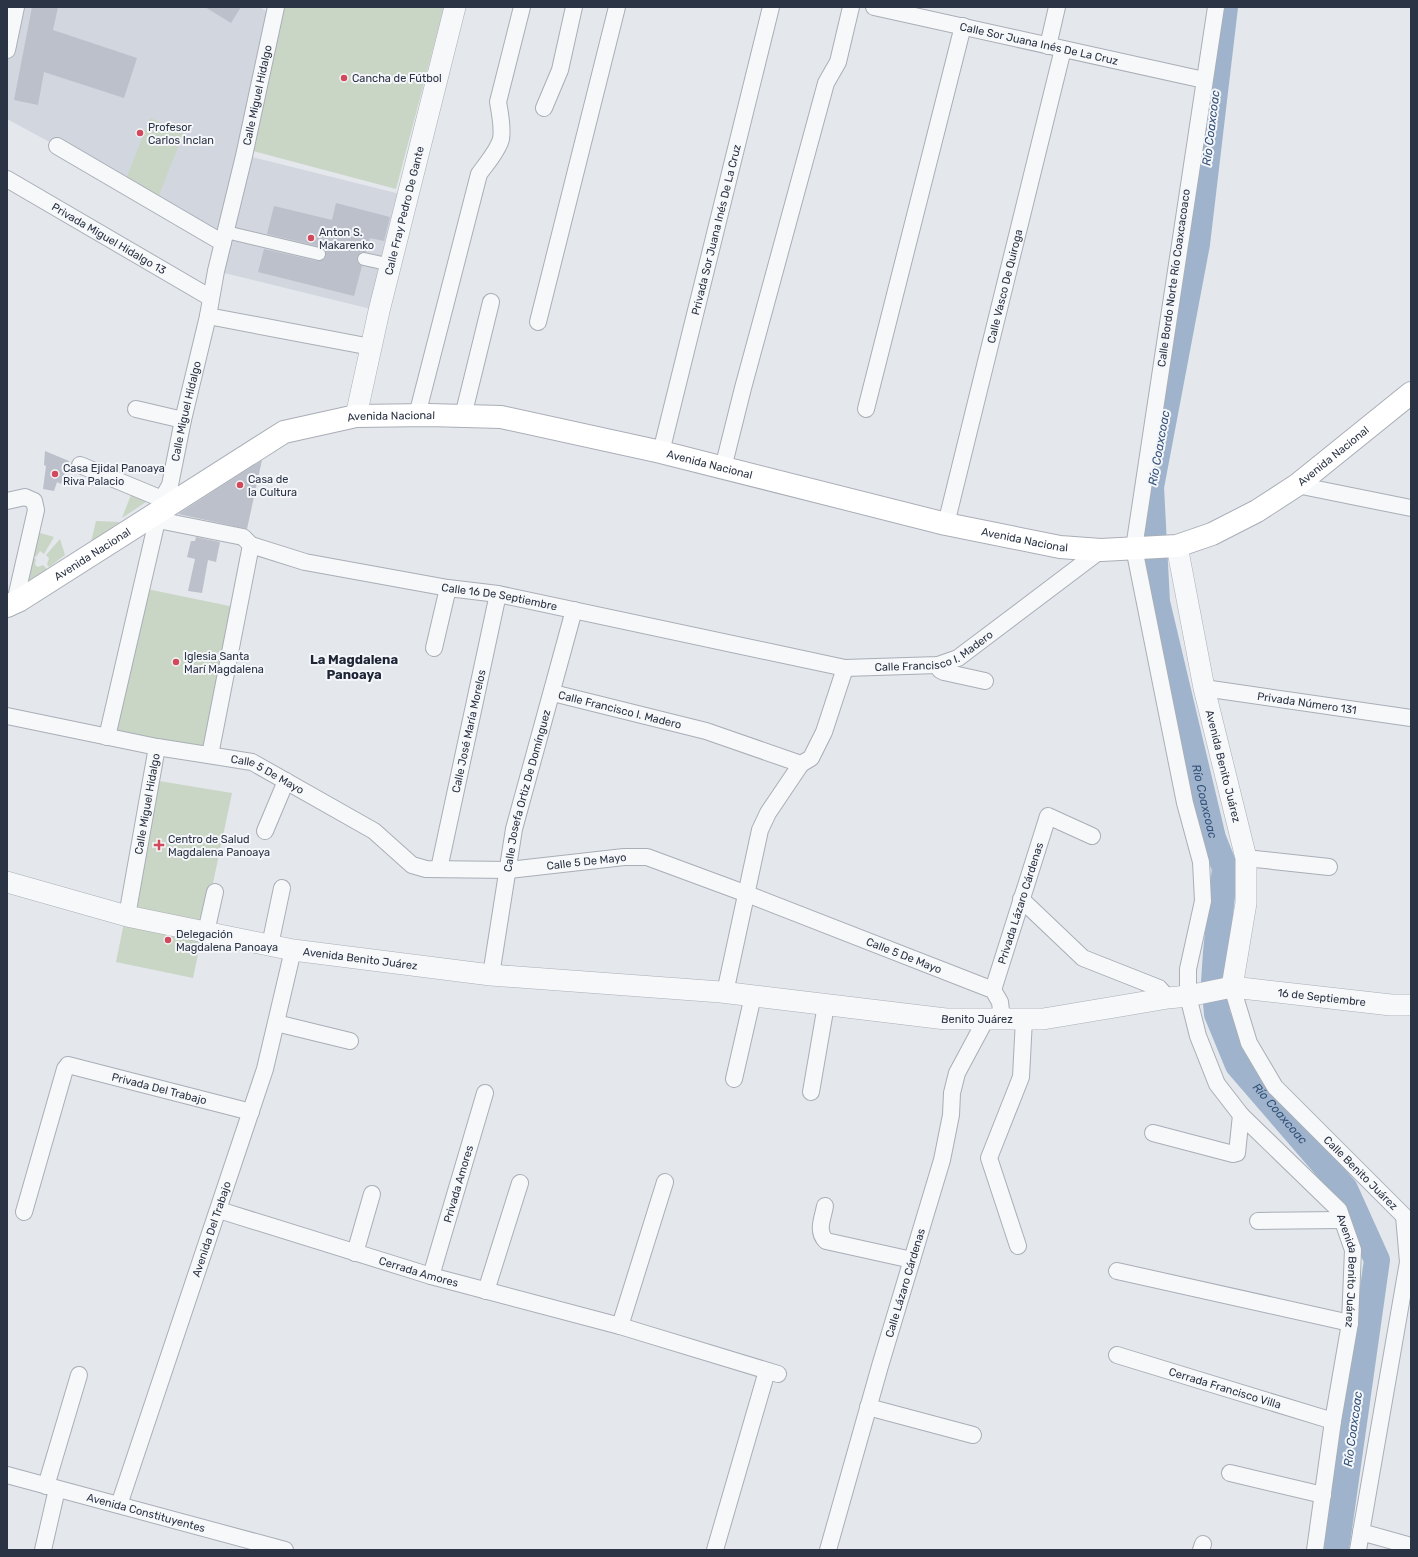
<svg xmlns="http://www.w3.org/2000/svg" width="1418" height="1557" viewBox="0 0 1418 1557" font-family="Rubik,sans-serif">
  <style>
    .built { fill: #d2d6de }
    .green { fill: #c9d6c5 }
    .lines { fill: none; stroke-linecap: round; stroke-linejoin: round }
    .river { stroke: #9fb4cc; stroke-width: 26 }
    .building { fill: #bbc0ca }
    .pedestrian-casing { stroke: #a9aeb7; stroke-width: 14 }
    .minor-casing { stroke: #a9aeb7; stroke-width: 18 }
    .tertiary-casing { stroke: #a9aeb7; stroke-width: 22 }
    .secondary-casing { stroke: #a9aeb7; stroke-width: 24 }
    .pedestrian { stroke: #f7f8fa; stroke-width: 12 }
    .minor { stroke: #f7f8fa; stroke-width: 16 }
    .tertiary { stroke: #f7f8fa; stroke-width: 21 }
    .secondary { stroke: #fff; stroke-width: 22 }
    .poi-dot { fill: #d1495b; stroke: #f4f6f9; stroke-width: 1.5 }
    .labels { text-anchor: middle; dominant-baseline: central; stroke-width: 4; stroke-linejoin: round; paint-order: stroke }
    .street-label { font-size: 11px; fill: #2b3445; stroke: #f4f6f9 }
    .poi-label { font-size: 11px; fill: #2b3445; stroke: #f4f6f9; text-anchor: start }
    .water-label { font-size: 12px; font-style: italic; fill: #34527a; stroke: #f4f6f9 }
    .quarter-label { font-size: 13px; font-weight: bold; fill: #1d2536; stroke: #f4f6f9 }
  </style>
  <rect width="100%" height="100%" fill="#e4e7ec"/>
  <polygon class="built" points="16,7 259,7 275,16 244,155 408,196 379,311 216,271 223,243 57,146 7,119 7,50"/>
  <g class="green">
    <polygon points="278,7 444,7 396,189 246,149"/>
    <polygon points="150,118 184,132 159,195 125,182"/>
    <polygon points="134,487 155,496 122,518"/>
    <polygon points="96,521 120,522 91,542"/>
    <polygon points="37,532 54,537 44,554 40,551 36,557 33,555"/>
    <polygon points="60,539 65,555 49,567 47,564 49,558 46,555"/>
    <polygon points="32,557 36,559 35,565 38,567 43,565 47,569 30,581 28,580"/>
    <polygon points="147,589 239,608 208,753 113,735"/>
    <polygon points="153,780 232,793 193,978 116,962"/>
  </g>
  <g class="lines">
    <path class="river" id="s1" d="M 1225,7 L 1197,244 L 1151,487 L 1157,602 L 1213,838 L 1225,868 L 1216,952 L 1214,982 L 1217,1014 L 1238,1065 L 1345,1189 L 1377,1260 L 1336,1550"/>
  </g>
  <g class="building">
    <polygon points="32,7 58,7 53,30 137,58 124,98 44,72 38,105 14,100"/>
    <polygon points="205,7 241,7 231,23"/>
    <polygon points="336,203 390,217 384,241 370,238 366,252 361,252 357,257 357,262 362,266 354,296 258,272 264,249 317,261 324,259 326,255 324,249 321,247 267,234 274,206 332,220"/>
    <polygon points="45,451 69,461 61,484 57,482 54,491 43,489 46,466 44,465"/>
    <polygon points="262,460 247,529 178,514"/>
    <polygon points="196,537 220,542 216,562 208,560 202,593 188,591 195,559 187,557 191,541 195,541"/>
  </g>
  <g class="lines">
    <g class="pedestrian-casing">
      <g id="pedestrian">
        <polyline points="226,232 319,254"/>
        <polyline points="364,259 391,265"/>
      </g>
    </g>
    <g class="minor-casing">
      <g id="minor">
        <path id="s2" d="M 874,7 L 1204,80"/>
        <path id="s3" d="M 1216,7 L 1134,548 L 1185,803 L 1201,862 L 1203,901 L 1188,969 L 1188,996 L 1198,1036 L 1217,1084 L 1241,1115 L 1339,1210 L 1353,1250 L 1350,1323 L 1333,1421 L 1315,1550"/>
        <polyline points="1048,46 1057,7"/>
        <polyline points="7,50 16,7"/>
        <polyline points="544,108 560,70 574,7"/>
        <polyline points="57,146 223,243"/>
        <path id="s4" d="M 7,179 L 211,298"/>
        <polyline points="208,316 371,347"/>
        <polyline points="538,322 617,7"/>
        <polyline points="136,409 183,420"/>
        <polyline points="866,409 963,26"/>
        <path d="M 417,415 L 479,174 C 486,164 498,151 501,139 C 503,128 500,113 498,102 L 522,7"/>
        <polyline points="463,416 491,302"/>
        <path id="s5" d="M 661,452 L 771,7"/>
        <polyline points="80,465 162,499"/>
        <polyline points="723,468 743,388 826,83 838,62 851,7"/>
        <polyline points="1297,485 1411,508"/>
        <polyline points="7,501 25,497 34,501 36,510 15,602"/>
        <path id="s6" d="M 158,520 L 243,537 L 251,545 L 305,562 L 448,588 L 498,594 L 845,668 L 938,665 L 958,658 L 1101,550"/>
        <path id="s7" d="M 946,524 L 1063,49"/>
        <polyline points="434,648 448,588"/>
        <polyline points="938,665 940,670 944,672 985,681"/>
        <path id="s8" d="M 1204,688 L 1411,718"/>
        <path id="s9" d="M 553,693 L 706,731 L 801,764"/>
        <path id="s10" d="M 7,716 L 157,747 L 252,762 L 374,831 L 412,865 L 426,869 L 509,870 L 624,857 L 647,857 L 747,894 L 993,990 L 1000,1002 L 1002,1019"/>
        <path id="s11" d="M 107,737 L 162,499 L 170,485 L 183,420 L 208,316 L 216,271 L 244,156 L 276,7"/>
        <polyline points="210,755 251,545"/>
        <polyline points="265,831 286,781"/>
        <polyline points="1246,858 1329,867"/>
        <path id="s12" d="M 439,869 L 498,594"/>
        <polyline points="1021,899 1083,958 1159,988 1168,998"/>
        <path id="s13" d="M 127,916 L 157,747"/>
        <polyline points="206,932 215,892"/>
        <polyline points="270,945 282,888"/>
        <path id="s14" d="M 491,975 L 514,829 L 574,610"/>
        <path id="s15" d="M 1232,987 L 1249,1043 L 1275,1087 L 1404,1216 L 1408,1262 L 1358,1550"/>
        <path id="s16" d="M 993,990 L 1048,816 L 1092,836"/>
        <polyline points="721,992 726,988 760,830 768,813 801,764 811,758 824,732 845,668"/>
        <polyline points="276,1023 350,1041"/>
        <polyline points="734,1079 753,996"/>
        <polyline points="811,1092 826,1005"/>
        <polyline points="1153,1133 1233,1154 1237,1153 1241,1115"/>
        <path d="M 825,1206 C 823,1218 816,1231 826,1241 L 912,1260"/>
        <path id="s17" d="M 219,1210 L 431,1276 L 620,1326 L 778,1374"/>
        <path id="s18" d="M 24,1212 L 65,1069 L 68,1065 L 251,1112"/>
        <polyline points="1258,1221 1342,1220"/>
        <polyline points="1018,1246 989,1158 1021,1077 1024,1019"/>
        <polyline points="355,1253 372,1194"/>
        <polyline points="1117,1271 1350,1323"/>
        <path id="s19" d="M 431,1276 L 485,1093"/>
        <polyline points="486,1291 520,1183"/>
        <polyline points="620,1326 665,1182"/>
        <path id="s20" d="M 1117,1355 L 1333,1421"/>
        <polyline points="868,1407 973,1435"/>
        <polyline points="1230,1473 1323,1495"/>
        <path id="s21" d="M 7,1475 L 285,1550"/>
        <polyline points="46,1486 79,1375"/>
        <path id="s22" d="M 119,1505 L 265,1069 L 293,950"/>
        <polyline points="1361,1532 1411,1546"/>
        <polyline points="43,1550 57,1489"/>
        <polyline points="715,1550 767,1371"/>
        <path id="s23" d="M 828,1550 L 880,1366 L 942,1160 L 951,1115 L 952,1093 L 957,1073 L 986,1019"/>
        <polyline points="1201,1550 1203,1544"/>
      </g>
    </g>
    <g class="tertiary-casing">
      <g id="tertiary">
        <path id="s24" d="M 356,416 L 379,311 L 455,7"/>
        <path id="s25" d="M 1177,546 L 1204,688 L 1246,858 L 1246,903 L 1232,987"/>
        <path id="s26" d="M 7,882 L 127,916 L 293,950 L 491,975 L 721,992 L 946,1019 L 1043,1019 L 1168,998 L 1188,996 L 1232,987 L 1391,1005 L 1411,1005"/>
      </g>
    </g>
    <g class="secondary-casing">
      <g id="secondary">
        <path id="s27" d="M 7,606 L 20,600 L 284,432 L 356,416 L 429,415 L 501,417 L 661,452 L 946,524 L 1060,547 L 1101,550 L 1177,546 L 1212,534 L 1257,511 L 1297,485 L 1411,393"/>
      </g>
    </g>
    <use href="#pedestrian" class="pedestrian"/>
    <use href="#minor" class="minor"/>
    <use href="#tertiary" class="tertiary"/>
    <use href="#secondary" class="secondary"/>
  </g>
  <g class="poi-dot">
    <circle cx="344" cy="78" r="4"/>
    <circle cx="140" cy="133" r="4"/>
    <circle cx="311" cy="238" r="4"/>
    <circle cx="55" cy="474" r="4"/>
    <circle cx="240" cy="485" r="4"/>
    <circle cx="176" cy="662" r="4"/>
    <path d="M157 839h4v4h4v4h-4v4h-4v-4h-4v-4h4z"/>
    <circle cx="168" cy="940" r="4"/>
  </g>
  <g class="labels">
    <g class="street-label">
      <text stroke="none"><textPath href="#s2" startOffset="169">Calle Sor Juana Inés De La Cruz</textPath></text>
      <text stroke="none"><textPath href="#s11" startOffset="660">Calle Miguel Hidalgo</textPath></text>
      <text stroke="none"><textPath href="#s24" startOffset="211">Calle Fray Pedro De Gante</textPath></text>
      <text stroke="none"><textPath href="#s5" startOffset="229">Privada Sor Juana Inés De La Cruz</textPath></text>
      <text stroke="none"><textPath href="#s4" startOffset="118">Privada Miguel Hidalgo 13</textPath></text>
      <text transform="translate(1174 278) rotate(-82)">Calle Bordo Norte Río Coaxcacoaco</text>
      <text stroke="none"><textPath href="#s7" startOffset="245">Calle Vasco De Quiroga</textPath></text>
      <text stroke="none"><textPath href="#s11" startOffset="336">Calle Miguel Hidalgo</textPath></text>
      <text stroke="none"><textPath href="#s27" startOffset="436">Avenida Nacional</textPath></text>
      <text stroke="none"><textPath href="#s27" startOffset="1419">Avenida Nacional</textPath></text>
      <text stroke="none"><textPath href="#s27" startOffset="760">Avenida Nacional</textPath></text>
      <text stroke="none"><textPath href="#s27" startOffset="1084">Avenida Nacional</textPath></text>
      <text stroke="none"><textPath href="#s27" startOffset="100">Avenida Nacional</textPath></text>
      <text stroke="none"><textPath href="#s6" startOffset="352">Calle 16 De Septiembre</textPath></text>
      <text stroke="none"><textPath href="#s6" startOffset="798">Calle Francisco I. Madero</textPath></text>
      <text stroke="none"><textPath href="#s8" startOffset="104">Privada Número 131</textPath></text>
      <text stroke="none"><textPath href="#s9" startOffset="69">Calle Francisco I. Madero</textPath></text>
      <text stroke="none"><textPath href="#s12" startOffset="141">Calle José María Morelos</textPath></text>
      <text stroke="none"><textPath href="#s25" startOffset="225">Avenida Benito Juárez</textPath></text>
      <text stroke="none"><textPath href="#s10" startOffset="268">Calle 5 De Mayo</textPath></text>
      <text stroke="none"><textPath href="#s14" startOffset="188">Calle Josefa Ortiz De Domínguez</textPath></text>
      <text stroke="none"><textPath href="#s13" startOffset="114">Calle Miguel Hidalgo</textPath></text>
      <text stroke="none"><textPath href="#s10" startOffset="616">Calle 5 De Mayo</textPath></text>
      <text stroke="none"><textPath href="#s16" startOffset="91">Privada Lázaro Cárdenas</textPath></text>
      <text stroke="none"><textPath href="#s10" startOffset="952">Calle 5 De Mayo</textPath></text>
      <text stroke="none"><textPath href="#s26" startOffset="362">Avenida Benito Juárez</textPath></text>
      <text stroke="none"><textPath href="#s26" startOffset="1330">16 de Septiembre</textPath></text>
      <text stroke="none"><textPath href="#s26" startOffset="982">Benito Juárez</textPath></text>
      <text stroke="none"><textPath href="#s18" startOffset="248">Privada Del Trabajo</textPath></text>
      <text stroke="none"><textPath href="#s15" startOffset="231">Calle Benito Juárez</textPath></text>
      <text stroke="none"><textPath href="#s19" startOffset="96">Privada Amores</textPath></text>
      <text stroke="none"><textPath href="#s22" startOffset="291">Avenida Del Trabajo</textPath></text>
      <text stroke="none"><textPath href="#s3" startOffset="1335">Avenida Benito Juárez</textPath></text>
      <text stroke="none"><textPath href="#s17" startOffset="209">Cerrada Amores</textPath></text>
      <text stroke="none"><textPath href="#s23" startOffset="278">Calle Lázaro Cárdenas</textPath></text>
      <text stroke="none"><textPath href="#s20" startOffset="113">Cerrada Francisco Villa</textPath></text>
      <text stroke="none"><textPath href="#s21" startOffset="144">Avenida Constituyentes</textPath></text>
    </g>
    <g class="poi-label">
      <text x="352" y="78">Cancha de Fútbol</text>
      <text x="148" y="127">Profesor<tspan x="148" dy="13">Carlos Inclan</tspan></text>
      <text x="319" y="232">Anton S.<tspan x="319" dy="13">Makarenko</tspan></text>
      <text x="63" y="468">Casa Ejidal Panoaya<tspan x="63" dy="13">Riva Palacio</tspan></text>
      <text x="248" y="479">Casa de<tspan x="248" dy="13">la Cultura</tspan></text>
      <text x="184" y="656">Iglesia Santa<tspan x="184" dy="13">Marí Magdalena</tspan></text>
      <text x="168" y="839">Centro de Salud<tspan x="168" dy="13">Magdalena Panoaya</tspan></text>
      <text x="176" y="934">Delegación<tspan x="176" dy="13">Magdalena Panoaya</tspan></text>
    </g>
    <g class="water-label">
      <text transform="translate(1211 128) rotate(-83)">Río Coaxcoac</text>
      <text transform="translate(1159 448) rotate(-80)">Río Coaxcoac</text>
      <text stroke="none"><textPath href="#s1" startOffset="806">Río Coaxcoac</textPath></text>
      <text stroke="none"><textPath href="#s1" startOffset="1142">Río Coaxcoac</textPath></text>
      <text transform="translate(1353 1429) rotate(-82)">Río Coaxcoac</text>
    </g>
    <g class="quarter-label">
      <text x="354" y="659">La Magdalena<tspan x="354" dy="15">Panoaya</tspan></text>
    </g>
  </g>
  <rect width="1418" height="1557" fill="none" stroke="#2b3445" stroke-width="16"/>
</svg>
